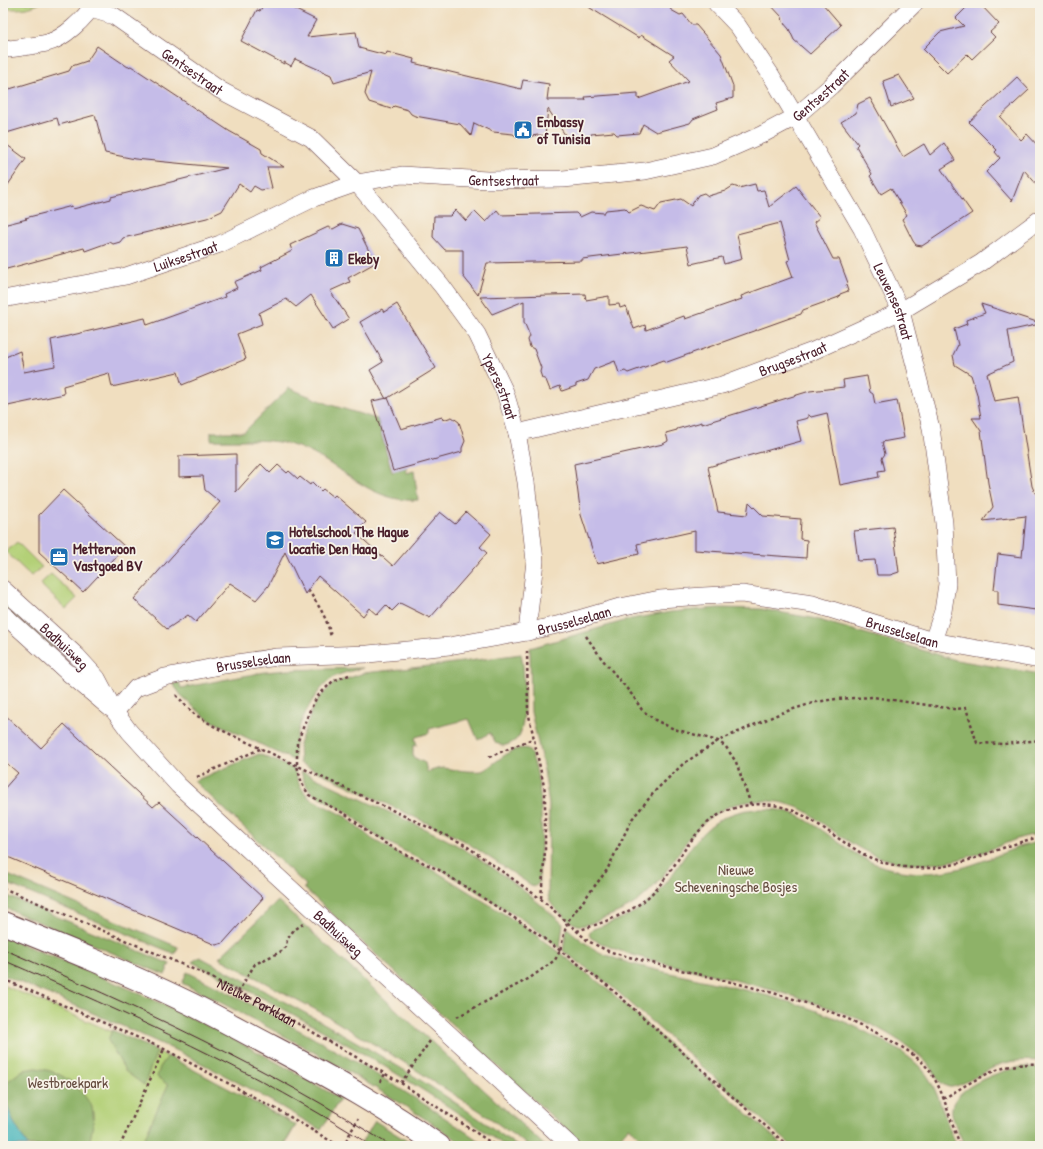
<svg xmlns="http://www.w3.org/2000/svg" width="1043" height="1149" viewBox="0 0 1043 1149" font-family="'Patrick Hand',sans-serif">
  <style>
    .green { fill: #b3d077; stroke: #7e7851 }
    .forest { fill: #8eb268; stroke: #6c684a }
    .water { fill: #45b5bb; stroke: #486a73 }
    .building { fill: #c5bce8 }
    .lines { fill: none; stroke-linecap: round; stroke-linejoin: round }
    .street-casing { stroke: #633c41; stroke-width: 18 }
    .secondary-casing { stroke: #633c41; stroke-width: 24 }
    .path { stroke: #633c41; stroke-width: 2.5; stroke-dasharray: 3 3; stroke-linecap: butt }
    .street { stroke: #fff; stroke-width: 17 }
    .secondary { stroke: #fff; stroke-width: 22 }
    .tram { stroke: #4a1f2b; stroke-width: 1 }
    .labels { text-anchor: middle; dominant-baseline: central; stroke-width: 3.5; stroke-linejoin: round; paint-order: stroke }
    .street-label { font-size: 15px; fill: #4a1f2b; stroke: #f7f3e8 }
    .poi-label { font-size: 15px; font-weight: bold; fill: #4a1f2b; stroke: #f7f3e8; text-anchor: start }
    .park-label { font-size: 15px; fill: #644b3e; stroke: #f7f3e8 }
  </style>
  <rect width="100%" height="100%" fill="#f7f3e8"/>
  <filter id="ink" filterUnits="userSpaceOnUse"><feTurbulence type="fractalNoise" baseFrequency=".025" numOctaves="2"/><feDisplacementMap in="SourceGraphic" scale="8" xChannelSelector="R" yChannelSelector="G"/><feConvolveMatrix kernelMatrix="1 2 1 2 8 2 1 2 1" color-interpolation-filters="sRGB"/></filter>
  <filter id="wash" filterUnits="userSpaceOnUse"><feTurbulence type="fractalNoise" baseFrequency=".012" numOctaves="4" result="noise"/><feDisplacementMap in="SourceGraphic" scale="16" xChannelSelector="R" yChannelSelector="G"/><feGaussianBlur stdDeviation="0.9" result="paint"/><feColorMatrix in="noise" values="0 0 0 0 0 0 0 0 0 0 0 0 0 0 0 0 0 1.4 0 .05"/><feComposite in="paint" operator="in"/></filter>
  <g filter="url(#wash)">
    <rect width="100%" height="100%" fill="#f0debf"/>
    <g class="green">
      <path d="M 3,3 L 40,3 C 30,9 15,10 3,8 Z"/>
      <polygon points="17,542 42,567 31,576 6,552"/>
      <polygon points="51,574 77,598 66,609 40,584"/>
      <polygon points="3,597 55,644 51,650 3,606"/>
      <polygon points="3,985 157,1051 296,1125 284,1146 3,1146"/>
    </g>
    <g class="forest">
      <path d="M 289,388 L 331,405 L 377,419 L 392,472 L 406,468 L 407,473 L 414,471 L 418,500 C 370,504 341,463 298,447 C 271,437 239,441 211,440 L 211,432 L 244,432 Z"/>
      <path d="M 718,608 L 761,609 L 812,618 L 956,660 L 1040,674 L 1040,835 C 1024,834 1008,843 994,848 C 958,862 923,870 885,859 C 861,852 842,837 822,823 C 815,818 808,811 799,808 C 778,799 750,798 728,807 C 684,826 677,868 644,896 C 632,907 617,913 601,919 C 586,925 580,930 566,918 C 558,911 550,906 548,895 L 549,805 L 544,770 L 531,712 L 530,648 L 631,619 L 671,612 Z"/>
      <path d="M 521,654 C 525,668 526,721 520,734 C 517,741 510,744 503,746 L 496,743 L 490,733 L 478,740 L 469,719 L 429,729 L 429,733 L 416,737 L 415,739 L 417,745 L 413,746 L 413,757 L 425,763 L 427,772 C 432,771 438,768 443,768 C 457,770 468,772 482,771 C 495,765 512,744 528,749 C 545,774 542,846 539,877 L 539,883 L 534,887 L 463,840 L 300,763 L 299,744 L 312,711 L 318,699 L 334,683 L 364,673 L 439,665 Z"/>
      <path d="M 363,668 C 353,671 339,673 331,679 C 310,696 291,735 295,761 L 208,719 L 183,698 L 173,684 L 179,682 L 181,688 L 265,672 L 287,670 Z"/>
      <polygon points="259,754 294,769 300,786 309,798 346,817 372,839 402,856 437,872 525,927 605,987 784,1146 632,1146 640,1137 629,1127 618,1140 621,1144 619,1146 584,1146 304,888 306,885 194,781"/>
      <path d="M 301,771 L 440,836 C 485,859 525,890 563,924 L 560,948 L 528,923 L 439,868 L 404,851 L 375,835 L 349,813 L 312,793 L 304,782 Z"/>
      <path d="M 756,809 C 768,809 780,809 792,813 C 828,828 851,860 892,869 C 921,876 950,873 977,863 C 998,856 1018,845 1040,842 L 1040,1061 C 1027,1060 1014,1060 1001,1064 C 990,1068 958,1089 949,1087 C 937,1085 932,1066 923,1059 C 907,1044 880,1028 859,1019 C 807,998 752,984 697,971 C 661,962 624,956 591,938 L 589,934 L 593,929 C 613,922 633,916 650,901 C 688,866 693,814 756,809 Z"/>
      <polygon points="3,873 178,947 175,954 3,882"/>
      <polygon points="3,894 170,964 165,975 3,907"/>
      <polygon points="278,901 545,1146 529,1146 480,1111 402,1061 320,1012 219,958"/>
      <path d="M 567,928 C 579,938 591,949 606,955 C 638,968 673,973 706,981 C 763,994 824,1008 875,1037 C 894,1047 913,1057 926,1074 C 939,1091 946,1125 957,1146 L 792,1146 L 610,985 L 563,951 Z"/>
      <path d="M 3,936 C 35,950 67,962 99,976 C 182,1011 263,1052 340,1099 L 321,1130 C 270,1100 218,1070 164,1045 C 111,1020 57,998 3,975 Z"/>
      <path d="M 200,957 C 309,1014 418,1072 517,1146 L 505,1146 C 408,1075 300,1016 192,962 Z"/>
      <path d="M 187,972 C 290,1023 392,1079 486,1146 L 466,1146 C 376,1084 280,1032 182,983 Z"/>
      <polygon points="112,1030 157,1051 144,1085 126,1072 108,1040"/>
      <polygon points="168,1056 296,1125 283,1146 141,1146 168,1085 157,1077 160,1067"/>
      <path d="M 1022,1067 L 1040,1067 L 1040,1146 L 965,1146 C 961,1137 950,1117 952,1108 C 954,1087 1004,1069 1022,1067 Z"/>
      <path d="M 36,1068 C 58,1071 73,1080 86,1098 C 88,1101 92,1105 92,1108 C 95,1119 92,1130 90,1140 L 99,1146 L 28,1146 C 16,1128 3,1107 3,1085 L 23,1070 Z"/>
      <polygon points="375,1121 415,1146 359,1146"/>
    </g>
    <polygon class="water" points="3,1095 13,1121 28,1146 3,1146"/>
    <g id="blocks">
      <g class="building">
        <polygon points="264,3 295,3 292,8 316,20 307,37 356,32 359,48 386,55 387,52 414,59 413,63 521,89 523,80 549,84 547,100 586,100 585,97 638,93 638,99 689,81 669,60 674,56 641,35 639,38 582,3 668,3 671,10 680,15 683,14 692,25 696,25 721,54 733,86 733,98 716,103 718,109 693,119 690,123 656,132 643,124 639,133 617,135 614,132 603,133 591,134 590,137 567,138 548,109 545,136 538,135 519,138 513,134 493,132 474,123 471,136 460,124 415,116 411,114 408,110 394,106 391,109 369,102 365,94 371,72 334,83 331,75 295,59 291,66 284,62 284,64 241,41 257,10 260,11"/>
        <polygon points="769,3 822,3 841,25 810,54 794,40 789,29 783,22 782,17"/>
        <polygon points="971,3 979,3 999,24 990,32 995,37 972,59 967,54 947,73 923,49 940,32 964,26 956,18"/>
        <polygon points="97,46 128,67 131,66 137,70 229,131 254,145 261,149 262,153 284,167 267,167 272,188 261,190 254,186 250,192 239,184 222,211 207,218 123,238 120,242 113,244 110,242 85,251 84,248 3,270 3,225 27,219 25,218 72,206 73,209 111,199 111,197 227,168 135,159 105,153 95,115 59,125 57,118 3,134 3,91 69,71 72,66 87,61"/>
        <polygon points="899,75 914,98 891,107 883,81"/>
        <polygon points="1017,77 1029,90 1000,117 1021,140 1027,134 1040,148 1040,188 1024,170 1012,201 986,172 1000,158 995,152 997,150 969,122"/>
        <polygon points="870,98 903,157 924,144 930,155 944,143 955,160 941,169 972,213 922,246 916,245 913,241 902,219 907,215 891,188 881,194 870,176 872,174 856,146 858,144 841,122 856,113 858,104"/>
        <polygon points="3,142 26,159 3,192"/>
        <polygon points="755,184 757,191 764,190 769,207 796,186 820,217 814,222 833,259 839,259 848,283 846,285 848,291 840,294 839,297 803,310 801,314 667,362 664,360 628,373 625,371 619,373 615,361 594,369 588,380 576,384 576,386 562,391 560,386 550,390 546,380 542,378 540,372 541,368 534,349 530,347 528,340 530,336 524,322 524,301 492,314 480,297 585,294 586,300 609,296 609,305 619,304 620,308 626,306 634,329 645,325 646,330 684,316 685,319 722,306 742,299 741,296 793,277 787,261 790,260 780,223 737,234 742,259 724,264 722,257 691,264 687,246 582,259 582,261 487,263 478,295 463,276 463,250 445,250 433,237 434,216 450,216 456,210 466,221 475,211 486,222 497,210 501,215 576,213 580,217 591,212 604,213 606,210 625,208 629,212 641,206 655,211 661,203 681,199 691,206 698,195 704,193 708,196 725,191 733,186 739,188"/>
        <polygon points="342,224 358,229 375,263 348,278 350,282 330,291 349,319 333,329 311,295 296,307 286,299 259,313 262,324 237,334 246,359 182,385 178,372 112,387 109,373 63,386 64,394 3,407 3,358 20,351 24,372 55,366 51,340 145,318 147,325 225,297 224,294 237,288 234,282 262,270 261,267 292,251 290,245 328,227 333,229"/>
        <polygon points="397,304 436,368 386,399 370,370 383,362 360,322 382,309 384,312"/>
        <polygon points="981,304 1040,323 1040,324 1008,331 1013,362 987,374 994,401 1018,397 1032,486 1035,493 1040,494 1040,608 1037,608 1036,610 998,605 998,590 994,590 998,554 1022,557 1026,516 983,521 993,507 988,483 981,431 972,418 981,418 977,394 971,375 955,365 953,355 958,345 954,329 967,324 966,320 985,313"/>
        <polygon points="867,376 870,392 873,394 875,404 897,400 904,438 882,442 885,454 882,458 885,470 878,471 879,477 840,485 827,413 811,417 808,414 808,418 796,421 801,441 708,467 718,512 747,515 749,502 763,516 801,519 800,539 807,540 806,558 695,550 695,531 637,544 639,554 597,564 581,515 574,464 663,444 668,441 666,433 677,430 677,429 702,422 702,424 810,391 844,387 843,380"/>
        <polygon points="388,398 401,429 442,417 443,420 452,417 459,422 465,441 462,448 462,452 393,471 372,401"/>
        <polygon points="236,454 236,492 261,464 270,473 278,465 287,473 289,471 298,479 300,477 310,485 312,482 321,491 323,489 333,497 335,495 366,522 356,533 393,566 440,512 455,524 466,512 491,534 480,547 487,553 430,618 400,603 392,611 386,605 377,615 369,608 363,616 318,576 305,594 285,552 268,586 256,600 230,583 196,622 188,615 167,629 134,599 220,502 205,490 203,476 179,477 179,456"/>
        <polygon points="63,490 125,547 83,592 39,552 39,515"/>
        <polygon points="893,527 899,572 890,575 877,575 875,560 858,561 854,531"/>
        <polygon points="3,713 41,748 64,724 153,807 159,802 263,898 223,943 216,945 3,855 3,790 18,773 3,760"/>
      </g>
    </g>
  </g>
  <g filter="url(#ink)">
    <use href="#blocks" fill-opacity="0" stroke="#633c41" stroke-width="1"/>
    <g class="lines">
      <g class="street-casing">
        <g id="street">
          <path id="s2" d="M 716,3 L 738,26 L 771,75 L 862,229 L 901,311 L 931,428 L 944,523 L 947,584 L 943,611 L 933,641"/>
          <path id="s3" d="M 91,9 L 114,16 L 220,90 L 311,138 L 357,183 L 402,175 L 487,180 L 563,179 L 645,171 L 713,156 L 761,135 L 795,117 L 831,86 L 915,3"/>
          <path d="M 3,47 L 9,49 C 22,47 34,46 47,43 C 63,39 86,18 94,3"/>
          <path id="s4" d="M 3,299 L 126,276 L 220,244 L 314,198 L 357,183 L 442,286 L 477,334 L 505,392 L 517,433 L 526,482 L 535,561 L 527,632"/>
          <path id="s5" d="M 517,433 L 722,385 L 813,351 L 901,311 L 981,263 L 1040,219"/>
          <path id="s6" d="M 3,589 L 77,656 L 97,678 L 115,712 L 129,731 L 178,785 L 571,1146"/>
          <polyline points="3,614 66,671 110,708"/>
          <path id="s7" d="M 115,712 L 136,688 L 165,677 L 224,665 L 277,657 L 368,654 L 449,646 L 527,632 L 565,623 L 620,607 L 660,599 L 703,596 L 742,594 L 813,604 L 933,641 L 1040,660"/>
        </g>
      </g>
      <g class="secondary-casing">
        <path id="secondary" d="M 3,923 C 65,948 127,973 187,1002 C 216,1016 244,1032 273,1047 C 330,1077 386,1108 439,1146"/>
      </g>
      <g class="path">
        <path d="M 308,590 C 319,606 328,619 331,638"/>
        <polyline points="586,636 602,659 633,696 642,710 655,720 674,729 718,741 726,747 736,762 751,805"/>
        <polyline points="527,651 528,711 545,791 545,851 541,898"/>
        <polyline points="349,675 333,681 317,697 310,710 297,743 297,766 302,784 309,795 347,815 374,837 403,853 439,870 527,926 608,986 788,1146"/>
        <path d="M 176,695 L 194,714 L 217,728 L 462,843 L 541,899 L 588,941 L 608,951 C 698,978 802,990 884,1037 C 897,1044 911,1052 922,1062 C 944,1084 948,1119 961,1146"/>
        <polyline points="489,757 532,739"/>
        <polyline points="197,777 260,749"/>
        <path id="s1" d="M 3,888 L 202,973 L 276,1011 L 401,1083 L 496,1146"/>
        <path d="M 577,931 C 601,923 628,915 647,898 C 684,866 690,813 749,805 C 795,799 819,828 855,849 C 869,859 888,865 906,867 C 957,874 992,847 1040,837"/>
        <polyline points="3,979 164,1049 280,1111 339,1146"/>
        <polyline points="238,992 255,964 280,952 286,947 287,940 293,931 303,924"/>
        <polyline points="457,1017 530,978 555,960 560,951 567,922 607,870 632,819 656,790 683,764 718,741 781,713 816,702 836,699 873,697 954,709 966,708 977,743 1004,744 1040,740"/>
        <polyline points="380,1082 385,1074"/>
        <polyline points="401,1083 430,1041"/>
        <path d="M 943,1099 C 976,1079 1000,1062 1040,1064"/>
        <polyline points="120,1146 164,1049"/>
        <polyline points="343,1146 358,1119"/>
      </g>
      <use href="#street" class="street"/>
      <use href="#secondary" class="secondary"/>
      <g class="tram">
        <path d="M 3,949 C 137,1007 268,1067 391,1146"/>
        <path d="M 3,960 C 130,1015 256,1071 372,1146"/>
      </g>
    </g>
  </g>
  <defs>
    <g id="civic-square" transform="scale(1)"><rect x="-9" y="-9" width="18" height="18" rx="4" fill="#1f6fb2" stroke="#f7f3e8"/><path d="M-.6-6.5H3V-4.5H.6V-3L4-1V1h2V6H-6V1h2V-1L-.6-3ZM-1.2 2.5V6h2.4V2.5Z" fill="#fff"/></g>
    <g id="building-square" transform="scale(1)"><rect x="-9" y="-9" width="18" height="18" rx="4" fill="#1f6fb2" stroke="#f7f3e8"/><path d="M-4-6H4V6H1V3H-1V6H-4ZM-2.5-4.3h1.7v1.8h-1.7ZM.8-4.3h1.7v1.8H.8ZM-2.5-1h1.7V.8h-1.7ZM.8-1h1.7V.8H.8Z" fill="#fff"/></g>
    <g id="university-square" transform="scale(1)"><rect x="-9" y="-9" width="18" height="18" rx="4" fill="#1f6fb2" stroke="#f7f3e8"/><path d="M0-5L7-2L0 1L-7-2ZM-4 1L0 2.5L4 1V4Q0 6-4 4Z" fill="#fff"/></g>
    <g id="office-square" transform="scale(1)"><rect x="-9" y="-9" width="18" height="18" rx="4" fill="#1f6fb2" stroke="#f7f3e8"/><path d="M-6-3h4V-5.5h4V-3h4V5H-6ZM-1-4.5V-3h2v-1.5ZM-6 0V1H6V0Z" fill="#fff"/></g>
  </defs>
  <g fill-rule="evenodd">
    <use href="#civic-square" x="523" y="130"/>
    <use href="#building-square" x="334" y="258"/>
    <use href="#university-square" x="275" y="540"/>
    <use href="#office-square" x="59" y="557"/>
  </g>
  <g class="labels">
    <g class="street-label">
      <text stroke="none"><textPath href="#s3" startOffset="120">Gentsestraat</textPath></text>
      <text stroke="none"><textPath href="#s3" startOffset="804">Gentsestraat</textPath></text>
      <text stroke="none"><textPath href="#s3" startOffset="468">Gentsestraat</textPath></text>
      <text stroke="none"><textPath href="#s4" startOffset="188">Luiksestraat</textPath></text>
      <text stroke="none"><textPath href="#s2" startOffset="349">Leuvensestraat</textPath></text>
      <text stroke="none"><textPath href="#s5" startOffset="286">Brugsestraat</textPath></text>
      <text stroke="none"><textPath href="#s4" startOffset="625">Ypersestraat</textPath></text>
      <text stroke="none"><textPath href="#s7" startOffset="477">Brusselselaan</textPath></text>
      <text stroke="none"><textPath href="#s7" startOffset="813">Brusselselaan</textPath></text>
      <text stroke="none"><textPath href="#s6" startOffset="84">Badhuisweg</textPath></text>
      <text stroke="none"><textPath href="#s7" startOffset="153">Brusselselaan</textPath></text>
      <text stroke="none"><textPath href="#s6" startOffset="483">Badhuisweg</textPath></text>
      <text stroke="none"><textPath href="#s1" startOffset="279">Nieuwe Parklaan</textPath></text>
    </g>
    <g class="poi-label">
      <text x="537" y="121">Embassy<tspan x="537" dy="17">of Tunisia</tspan></text>
      <text x="348" y="258">Ekeby</text>
      <text x="289" y="531">Hotelschool The Hague<tspan x="289" dy="17">locatie Den Haag</tspan></text>
      <text x="73" y="548">Metterwoon<tspan x="73" dy="17">Vastgoed BV</tspan></text>
    </g>
    <g class="park-label">
      <text x="736" y="869">Nieuwe<tspan x="736" dy="17">Scheveningsche Bosjes</tspan></text>
      <text x="68" y="1082">Westbroekpark</text>
    </g>
  </g>
  <rect width="1043" height="1149" fill="none" stroke="#f7f3e8" stroke-width="16"/>
</svg>
